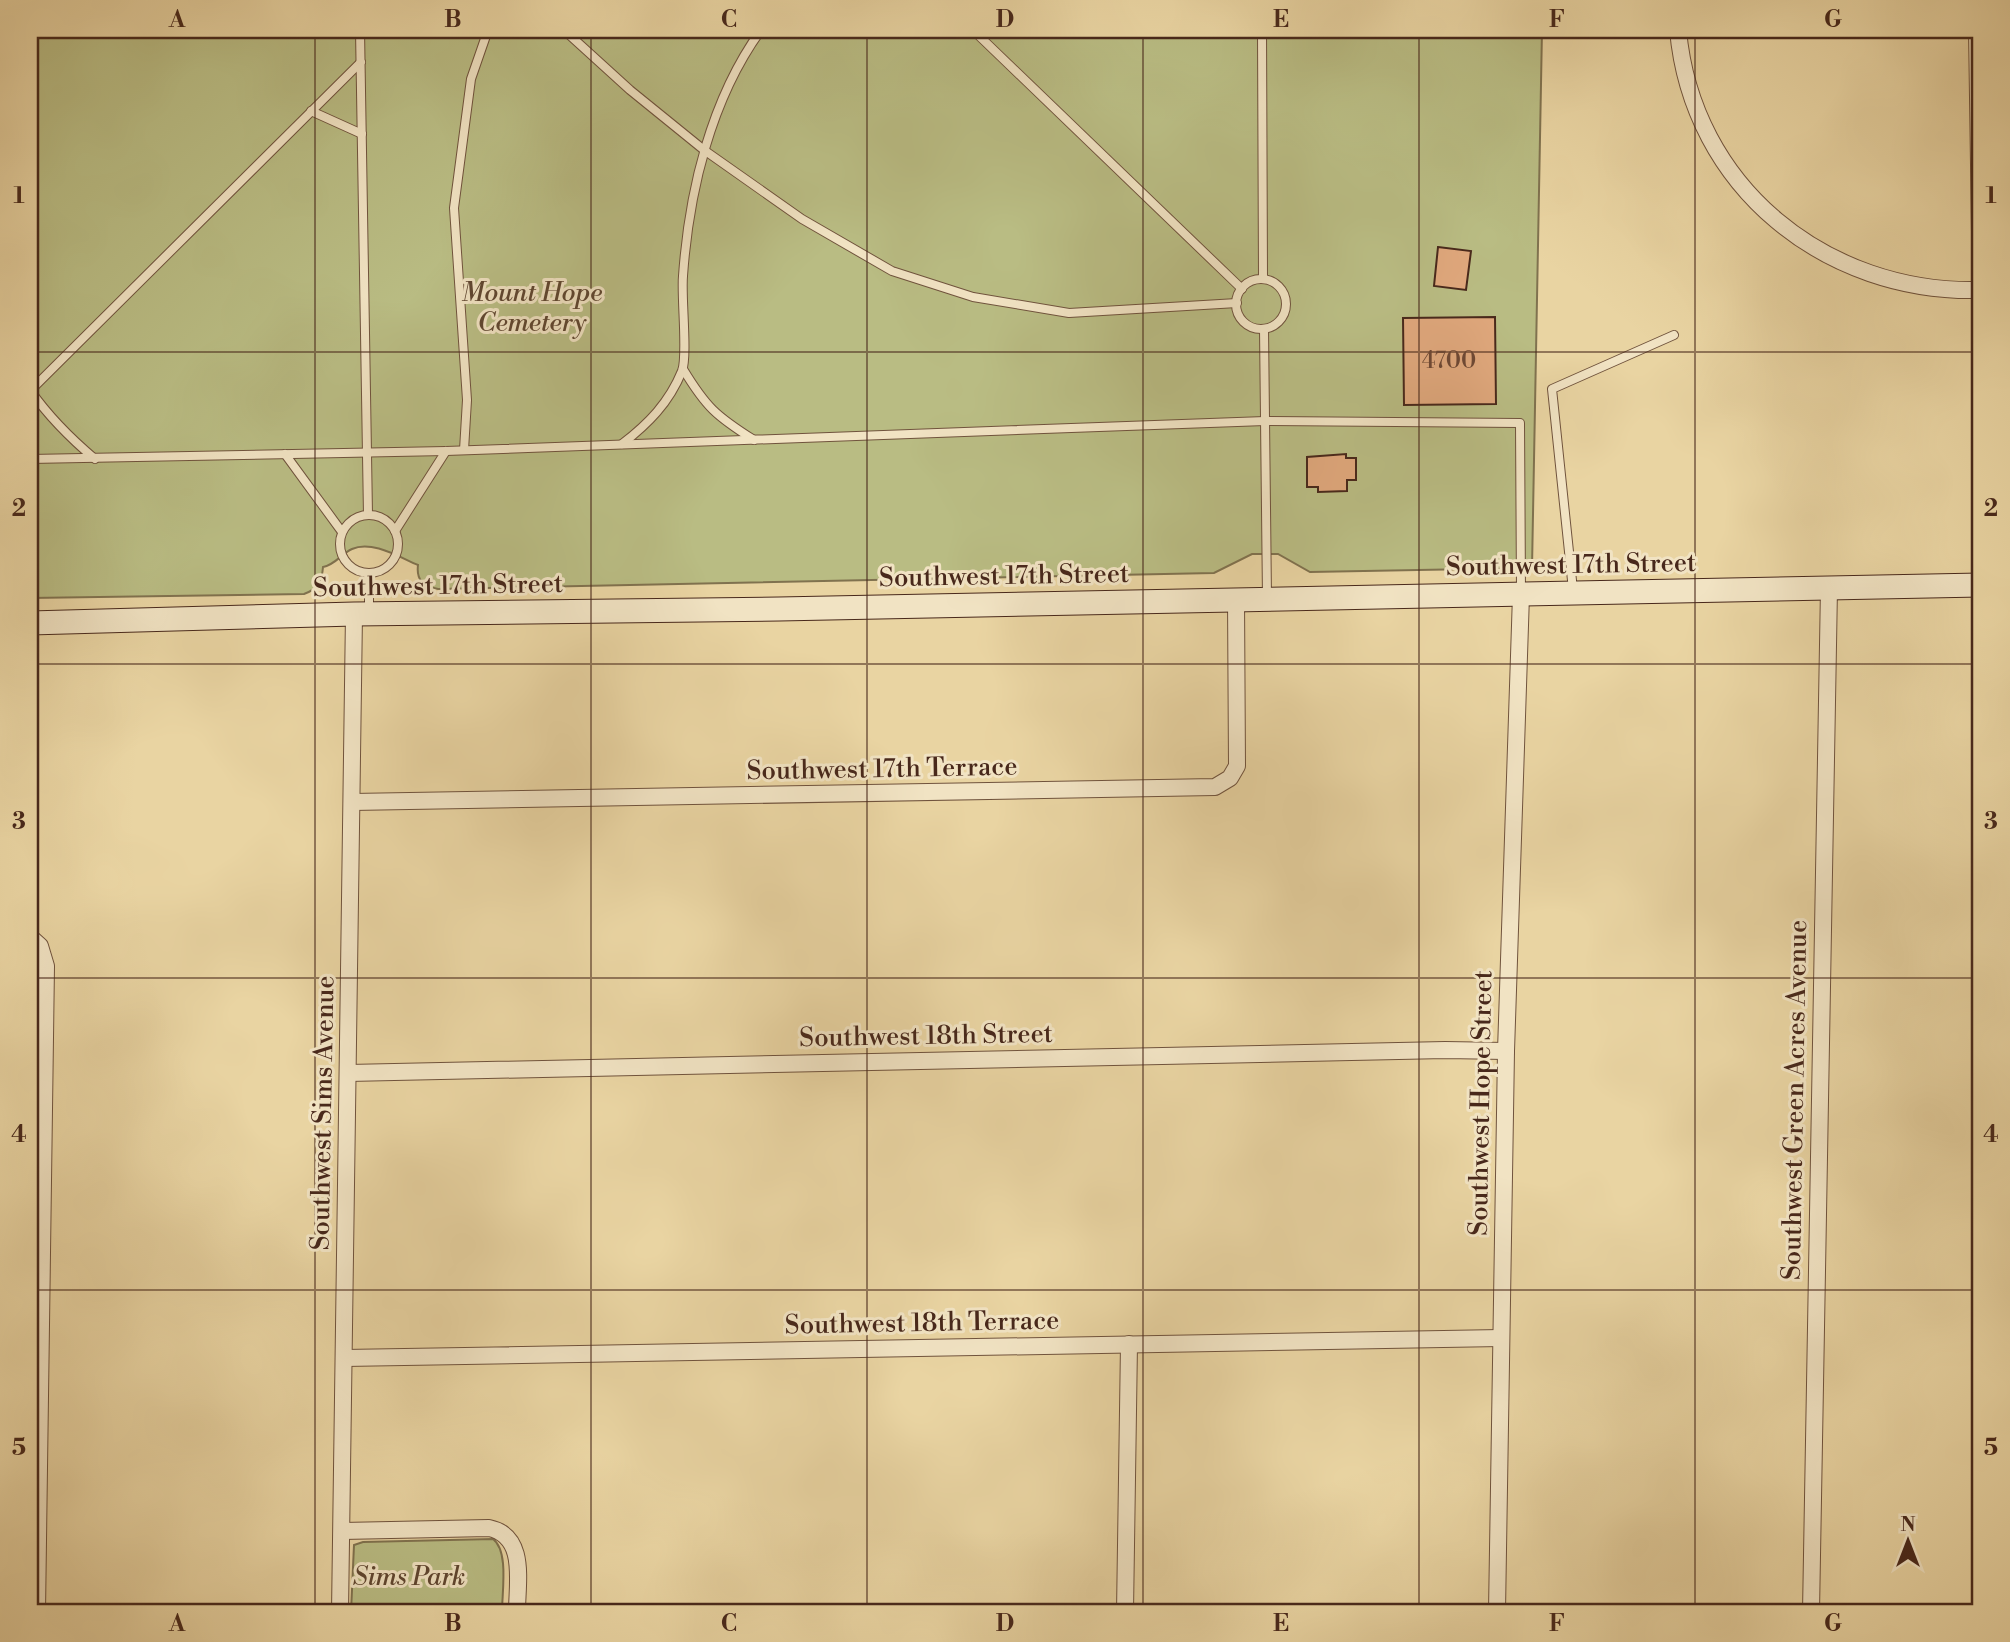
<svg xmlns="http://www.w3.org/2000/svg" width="2010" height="1642" viewBox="0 0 2010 1642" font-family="'Libre Bodoni',serif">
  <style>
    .green { fill: #b9bc83; stroke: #80724f; stroke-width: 2 }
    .building { fill: #e0a87d; stroke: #48281b; stroke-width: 2 }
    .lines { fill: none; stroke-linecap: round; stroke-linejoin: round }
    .lane-casing { stroke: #70533d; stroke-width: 10 }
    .street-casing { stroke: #70533d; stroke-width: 18 }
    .secondary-casing { stroke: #48281b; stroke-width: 25 }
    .lane { stroke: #f1e3c3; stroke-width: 8 }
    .street { stroke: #f1e3c3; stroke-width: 16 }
    .secondary { stroke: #f1e3c3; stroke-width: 23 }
    .grid { fill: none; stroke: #48281b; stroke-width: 2; stroke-opacity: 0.55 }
    .labels { text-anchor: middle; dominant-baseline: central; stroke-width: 6; stroke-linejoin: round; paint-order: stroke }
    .number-label { font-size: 23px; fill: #6e4834 }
    .park-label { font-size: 26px; font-style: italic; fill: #5f4630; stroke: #f1e3c3 }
    .street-label { font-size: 26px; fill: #48281b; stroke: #f1e3c3 }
    .neatline { fill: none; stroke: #48281b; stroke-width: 2.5 }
    .grid-label { font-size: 23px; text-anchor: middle; font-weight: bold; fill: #48281b }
  </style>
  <rect width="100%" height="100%" fill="#e9d4a2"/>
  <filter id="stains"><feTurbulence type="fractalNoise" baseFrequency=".00286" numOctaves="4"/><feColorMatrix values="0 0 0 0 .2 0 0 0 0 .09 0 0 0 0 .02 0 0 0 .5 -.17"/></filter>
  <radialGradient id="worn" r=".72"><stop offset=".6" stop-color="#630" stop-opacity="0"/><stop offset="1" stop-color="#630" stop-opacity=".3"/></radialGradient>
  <g class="green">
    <path d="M 30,30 L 1542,30 L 1532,568 L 1310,572 L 1278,554 L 1252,554 L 1214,573 L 438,589 C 424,586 416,581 418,565 C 399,557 372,540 352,549 C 341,554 335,565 323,567 C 322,581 318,589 304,594 L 30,598 Z"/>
    <path d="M 493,1539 C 509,1551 502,1592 502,1612 L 351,1612 L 354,1545 L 363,1542 Z"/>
  </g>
  <g class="building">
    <polygon points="1438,247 1471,251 1466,290 1434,286"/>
    <polygon points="1495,317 1496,404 1404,405 1403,318"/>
    <polygon points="1346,454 1346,458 1356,458 1356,480 1347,480 1347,491 1318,492 1318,487 1307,487 1307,457"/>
  </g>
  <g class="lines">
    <g class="lane-casing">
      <g id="lane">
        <polyline points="360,30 368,515"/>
        <polyline points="564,30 630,90 704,150 802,219 892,271 973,297 1069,313 1237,303"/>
        <polyline points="973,30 1242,289"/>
        <polyline points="1262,30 1263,279"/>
        <polyline points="311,111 362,134"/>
        <circle cx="1261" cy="304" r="25"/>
        <polyline points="1264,329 1267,598"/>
        <path d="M 683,369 C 706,407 716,416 754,440"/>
        <path d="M 30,390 C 49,417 70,438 95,459"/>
        <polyline points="30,391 361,62"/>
        <path d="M 622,444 C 648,424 669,403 682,371 C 688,356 681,297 683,276 C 689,191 711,99 761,30"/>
        <polyline points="464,450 467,400 454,208 471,79 488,30"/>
        <polyline points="285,454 342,532"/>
        <polyline points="30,459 446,451 1265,421 1520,423 1521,592"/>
        <circle cx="369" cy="544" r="29"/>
        <polyline points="395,531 446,451"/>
        <polyline points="369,573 369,612"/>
        <polyline points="1573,590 1552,389 1674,335"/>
      </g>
    </g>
    <g class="street-casing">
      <g id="street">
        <path d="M 1678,30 C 1692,187 1826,294 1980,290"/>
        <polyline points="1977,30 1980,232"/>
        <polyline points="352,802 1215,787 1230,778 1237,766 1236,599"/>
        <polyline points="30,937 40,946 46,966 37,1612"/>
        <polyline points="348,1073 1445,1050 1506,1051"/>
        <polyline points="344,1358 1501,1338"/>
        <path d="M 342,1531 L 489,1528 C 527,1536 517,1582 517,1612"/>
        <polyline points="340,1612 354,614"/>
        <polyline points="1125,1612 1129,1344"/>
        <polyline points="1497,1612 1506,1051 1521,595"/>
        <polyline points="1811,1612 1829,588"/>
      </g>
    </g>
    <g class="secondary-casing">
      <polyline id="secondary" points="30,623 354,614 779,609 1980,585"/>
    </g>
    <use href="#lane" class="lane"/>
    <use href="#street" class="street"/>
    <use href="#secondary" class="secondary"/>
  </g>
  <path class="grid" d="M 315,30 L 315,1612M 591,30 L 591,1612M 867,30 L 867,1612M 1143,30 L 1143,1612M 1419,30 L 1419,1612M 1695,30 L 1695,1612M 30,352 L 1980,352M 30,664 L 1980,664M 30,978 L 1980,978M 30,1290 L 1980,1290"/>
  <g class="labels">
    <g class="number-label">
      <text x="1449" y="361">4700</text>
    </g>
    <g class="park-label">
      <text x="532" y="293">Mount Hope<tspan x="532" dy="30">Cemetery</tspan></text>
      <text x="409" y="1577">Sims Park</text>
    </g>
    <g class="street-label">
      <text transform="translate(1571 565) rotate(-1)">Southwest 17th Street</text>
      <text transform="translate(1004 576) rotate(-1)">Southwest 17th Street</text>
      <text transform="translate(438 586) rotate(-1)">Southwest 17th Street</text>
      <text transform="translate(882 769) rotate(-1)">Southwest 17th Terrace</text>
      <text transform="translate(926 1036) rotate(-1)">Southwest 18th Street</text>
      <text transform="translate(1795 1100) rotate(-89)">Southwest Green Acres Avenue</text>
      <text transform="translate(1481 1103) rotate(-89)">Southwest Hope Street</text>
      <text transform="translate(323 1113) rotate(-89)">Southwest Sims Avenue</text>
      <text transform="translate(922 1323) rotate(-1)">Southwest 18th Terrace</text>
    </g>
  </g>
  <rect width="2010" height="1642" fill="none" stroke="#e9d4a2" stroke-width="77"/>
  <g transform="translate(1908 1541)" stroke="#f1e3c3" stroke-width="5" paint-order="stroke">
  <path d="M0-5L12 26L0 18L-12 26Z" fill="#48281b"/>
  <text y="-10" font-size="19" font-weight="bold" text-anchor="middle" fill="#48281b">N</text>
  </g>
  <rect x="38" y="38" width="1934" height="1566" class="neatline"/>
  <g class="grid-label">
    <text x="177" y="27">A</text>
    <text x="453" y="27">B</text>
    <text x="729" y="27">C</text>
    <text x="1005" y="27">D</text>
    <text x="1281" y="27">E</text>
    <text x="1557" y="27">F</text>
    <text x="1833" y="27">G</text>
    <text x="19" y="203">1</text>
    <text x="1991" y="203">1</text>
    <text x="19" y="516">2</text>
    <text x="1991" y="516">2</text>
    <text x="19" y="829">3</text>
    <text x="1991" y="829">3</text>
    <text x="19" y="1142">4</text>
    <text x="1991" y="1142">4</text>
    <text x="19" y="1455">5</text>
    <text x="1991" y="1455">5</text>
    <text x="177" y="1631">A</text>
    <text x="453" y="1631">B</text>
    <text x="729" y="1631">C</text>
    <text x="1005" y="1631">D</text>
    <text x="1281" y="1631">E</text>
    <text x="1557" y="1631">F</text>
    <text x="1833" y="1631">G</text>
  </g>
  <rect width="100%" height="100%" filter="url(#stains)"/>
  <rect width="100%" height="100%" fill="url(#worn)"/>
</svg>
